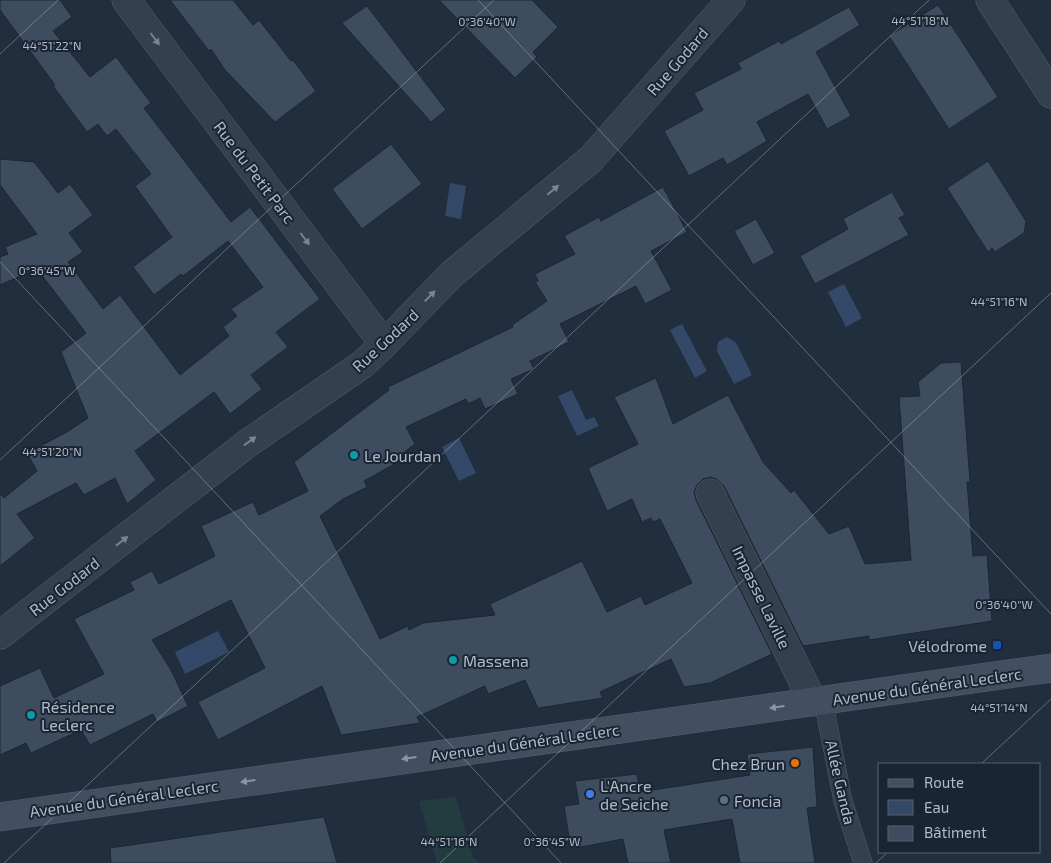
<svg xmlns="http://www.w3.org/2000/svg" width="1051" height="863" viewBox="0 0 1051 863" font-family="'Exo 2',sans-serif">
  <style>
    .green { fill: #233c3f }
    .water { fill: #344967 }
    .building { fill: #3d4c5e; stroke: #1c2735 }
    .lines { fill: none; stroke-linecap: round; stroke-linejoin: round }
    .lane-casing { stroke: #535d6c; stroke-width: 19 }
    .street-casing { stroke: #535d6c; stroke-width: 29 }
    .secondary-casing { stroke: #535d6c; stroke-width: 29 }
    .lane { stroke: #35404e; stroke-width: 18 }
    .street { stroke: #35404e; stroke-width: 28 }
    .secondary { stroke: #434e61; stroke-width: 28 }
    .oneway { fill: #798392 }
    .oneway2 { fill: #8a94a5 }
    .ticks { fill: none; stroke: #b1baca; stroke-width: 1; stroke-opacity: 0.45 }
    .culture-dot { fill: #0f9aa8; stroke: #1a2533; stroke-width: 2 }
    .transit-dot { fill: #1a4fb4; stroke: #1a2533; stroke-width: 2 }
    .food-dot { fill: #e8710a; stroke: #1a2533; stroke-width: 2 }
    .shop-dot { fill: #3f7fe0; stroke: #1a2533; stroke-width: 2 }
    .service-dot { fill: #5c6f8a; stroke: #1a2533; stroke-width: 2 }
    .labels { text-anchor: middle; dominant-baseline: central; stroke-width: 4; stroke-linejoin: round; paint-order: stroke }
    .street-label { font-size: 16px; fill: #b1baca; stroke: #1a2533 }
    .poi-label { font-size: 16px; fill: #b1baca; stroke: #1a2533; text-anchor: start }
    .ticks-label { font-size: 12px; text-anchor: middle; fill: #b1baca; stroke: #1a2533; stroke-width: 4; stroke-linejoin: round; paint-order: stroke }
  </style>
  <rect width="100%" height="100%" fill="#212e3e"/>
  <polygon class="green" points="456,797 473,858 481,863 437,863 419,801"/>
  <g class="water">
    <polygon points="450,183 466,186 461,219 445,216"/>
    <polygon points="844,284 862,318 846,327 828,292"/>
    <polygon points="682,324 707,371 695,378 670,330"/>
    <polygon points="727,337 736,343 752,375 734,384 717,351 718,342"/>
    <polygon points="572,390 586,420 594,417 599,426 577,436 558,396"/>
    <polygon points="459,438 476,473 459,481 442,447"/>
    <polygon points="218,631 229,652 185,674 175,652"/>
  </g>
  <g class="building">
    <polygon points="0,0 60,0 72,17 53,31 90,77 116,57 151,103 144,108 231,222 250,207 320,299 276,332 288,347 251,375 262,389 230,414 214,392 135,451 156,480 127,504 115,478 84,495 76,483 17,514 35,538 0,566 0,493 4,498 37,471 27,453 67,432 88,418 61,352 86,333 37,269 0,285 0,257 8,254 5,247 37,234 0,185 0,159 34,162 58,193 70,184 93,215 69,233 83,252 68,262 103,309 120,295 180,375 229,336 223,327 237,316 231,309 263,287 228,241 183,276 181,274 154,295 133,267 172,237 135,186 151,174 116,129 107,136 98,124 87,132 53,86 55,85 0,10"/>
    <polygon points="170,0 233,0 253,25 259,20 291,61 293,60 316,91 275,122 225,70 211,49 209,51"/>
    <polygon points="439,0 532,0 558,27 533,52 537,57 515,78"/>
    <polygon points="938,5 998,97 949,129 889,36"/>
    <polygon points="367,6 446,110 431,122 342,23"/>
    <polygon points="849,7 860,25 816,52 851,116 827,129 808,94 757,122 767,141 727,165 723,158 689,176 664,131 703,110 694,93 741,69 738,63 779,41 781,44"/>
    <polygon points="391,144 422,184 362,229 332,189"/>
    <polygon points="988,161 1026,221 1024,233 995,252 992,248 988,252 947,188"/>
    <polygon points="663,187 687,232 651,251 672,290 645,304 636,286 560,324 569,342 530,361 534,369 511,379 518,394 485,409 480,398 468,404 466,399 406,427 415,444 403,453 405,458 364,481 367,487 343,499 320,516 380,639 408,626 409,630 423,623 495,615 490,604 582,561 607,612 641,596 645,605 692,583 660,519 653,522 651,518 642,522 632,499 607,511 588,468 638,444 614,397 656,378 673,424 728,395 763,462 791,493 794,490 829,534 849,526 865,564 911,560 899,397 920,396 918,382 941,363 961,362 970,482 967,482 973,556 987,555 992,621 869,640 869,636 803,646 724,486 718,480 711,477 703,479 697,485 694,492 696,500 772,654 710,683 684,687 671,659 600,692 603,698 538,708 525,680 488,694 485,686 417,717 420,723 341,735 322,686 218,740 198,702 265,668 231,600 152,640 171,670 188,706 157,722 153,714 90,745 81,730 31,753 26,743 0,755 0,686 40,668 54,698 104,674 74,619 134,590 130,582 152,571 159,584 215,556 201,526 253,502 259,515 308,491 294,462 389,390 388,387 513,327 512,325 547,301 535,282 538,281 535,274 575,254 564,236 599,217 601,221"/>
    <polygon points="892,192 905,215 899,218 909,235 815,284 800,256 848,229 843,219"/>
    <polygon points="756,219 775,253 753,265 734,231"/>
    <polygon points="813,747 817,807 807,808 815,863 740,863 732,819 664,830 671,863 628,863 623,839 571,849 564,806 579,804 575,781 637,774 640,792 750,775 747,754"/>
    <polygon points="324,817 337,863 111,863 110,848"/>
  </g>
  <g class="lines">
    <g class="lane-casing">
      <polyline id="lane" points="823,700 843,801 863,863"/>
    </g>
    <g class="street-casing">
      <g id="street">
        <polyline points="126,0 384,344"/>
        <polyline points="990,0 1051,94"/>
        <polyline points="710,493 813,702"/>
        <polyline points="0,635 248,443 363,364 384,344 452,274 591,159 731,0"/>
      </g>
    </g>
    <g class="secondary-casing">
      <polyline id="secondary" points="0,817 1051,668"/>
    </g>
    <use href="#lane" class="lane"/>
    <use href="#street" class="street"/>
    <use href="#secondary" class="secondary"/>
  </g>
  <defs><path id="oneway-solid" d="M-6-.8H1V-3.2L6.5 0L1 3.2V.8H-6Z" transform="scale(1.25)"/></defs>
  <g class="oneway">
    <use href="#oneway-solid" transform="translate(155 39) rotate(53)"/>
    <use href="#oneway-solid" transform="translate(553 190) rotate(-40)"/>
    <use href="#oneway-solid" transform="translate(305 239) rotate(53)"/>
    <use href="#oneway-solid" transform="translate(430 296) rotate(-46)"/>
    <use href="#oneway-solid" transform="translate(250 441) rotate(-36)"/>
    <use href="#oneway-solid" transform="translate(122 541) rotate(-38)"/>
  </g>
  <g class="oneway2">
    <use href="#oneway-solid" transform="translate(777 707) rotate(172)"/>
    <use href="#oneway-solid" transform="translate(409 758) rotate(172)"/>
    <use href="#oneway-solid" transform="translate(248 781) rotate(172)"/>
  </g>
  <path class="ticks" d="M 478,0 L 1051,614M 0,54 L 58,0M 0,262 L 561,863M 0,460 L 494,0M 981,764 L 1051,699M 4,863 L 929,0M 440,863 L 1051,293M 876,863 L 888,852"/>
  <g class="culture-dot">
    <circle cx="354" cy="455" r="5"/>
    <circle cx="453" cy="660" r="5"/>
    <circle cx="31" cy="715" r="5"/>
  </g>
  <rect class="transit-dot" x="992" y="640" width="10" height="10" rx="2.5"/>
  <circle class="food-dot" cx="795" cy="763" r="5"/>
  <circle class="shop-dot" cx="590" cy="794" r="5"/>
  <circle class="service-dot" cx="724" cy="800" r="5"/>
  <g class="labels">
    <g class="street-label">
      <text transform="translate(677 61) rotate(-49)">Rue Godard</text>
      <text transform="translate(255 172) rotate(53)">Rue du Petit Parc</text>
      <text transform="translate(385 340) rotate(-43)">Rue Godard</text>
      <text transform="translate(64 586) rotate(-38)">Rue Godard</text>
      <text transform="translate(762 597) rotate(64)">Impasse Laville</text>
      <text transform="translate(927 686) rotate(-8)">Avenue du Général Leclerc</text>
      <text transform="translate(525 742) rotate(-8)">Avenue du Général Leclerc</text>
      <text transform="translate(841 782) rotate(77)">Allée Ganda</text>
      <text transform="translate(124 798) rotate(-8)">Avenue du Général Leclerc</text>
    </g>
    <g class="poi-label">
      <text x="364" y="455">Le Jourdan</text>
      <text x="987" y="645" text-anchor="end">Vélodrome</text>
      <text x="463" y="660">Massena</text>
      <text x="41" y="706">Résidence<tspan x="41" dy="18">Leclerc</tspan></text>
      <text x="785" y="763" text-anchor="end">Chez Brun</text>
      <text x="600" y="785">L'Ancre<tspan x="600" dy="18">de Seiche</tspan></text>
      <text x="734" y="800">Foncia</text>
    </g>
  </g>
  <g class="ticks-label">
    <text x="920" y="25">44°51'18"N</text>
    <text x="487" y="26">0°36'40"W</text>
    <text x="52" y="50">44°51'22"N</text>
    <text x="47" y="275">0°36'45"W</text>
    <text x="999" y="306">44°51'16"N</text>
    <text x="52" y="456">44°51'20"N</text>
    <text x="1004" y="609">0°36'40"W</text>
    <text x="999" y="712">44°51'14"N</text>
    <text x="552" y="846">0°36'45"W</text>
    <text x="449" y="846">44°51'16"N</text>
  </g>
  <rect x="878" y="763" width="162" height="90" fill="#1a2533" stroke="#56616f"/>
  <rect x="888" y="779" width="25" height="8" fill="#434e61" stroke="#56616f"/>
  <text x="924" y="788" font-size="15" fill="#b1baca">Route</text>
  <rect x="888" y="800" width="25" height="15" fill="#344967" stroke="#56616f"/>
  <text x="924" y="813" font-size="15" fill="#b1baca">Eau</text>
  <rect x="888" y="826" width="25" height="15" fill="#3d4c5e" stroke="#56616f"/>
  <text x="924" y="838" font-size="15" fill="#b1baca">Bâtiment</text>
</svg>
